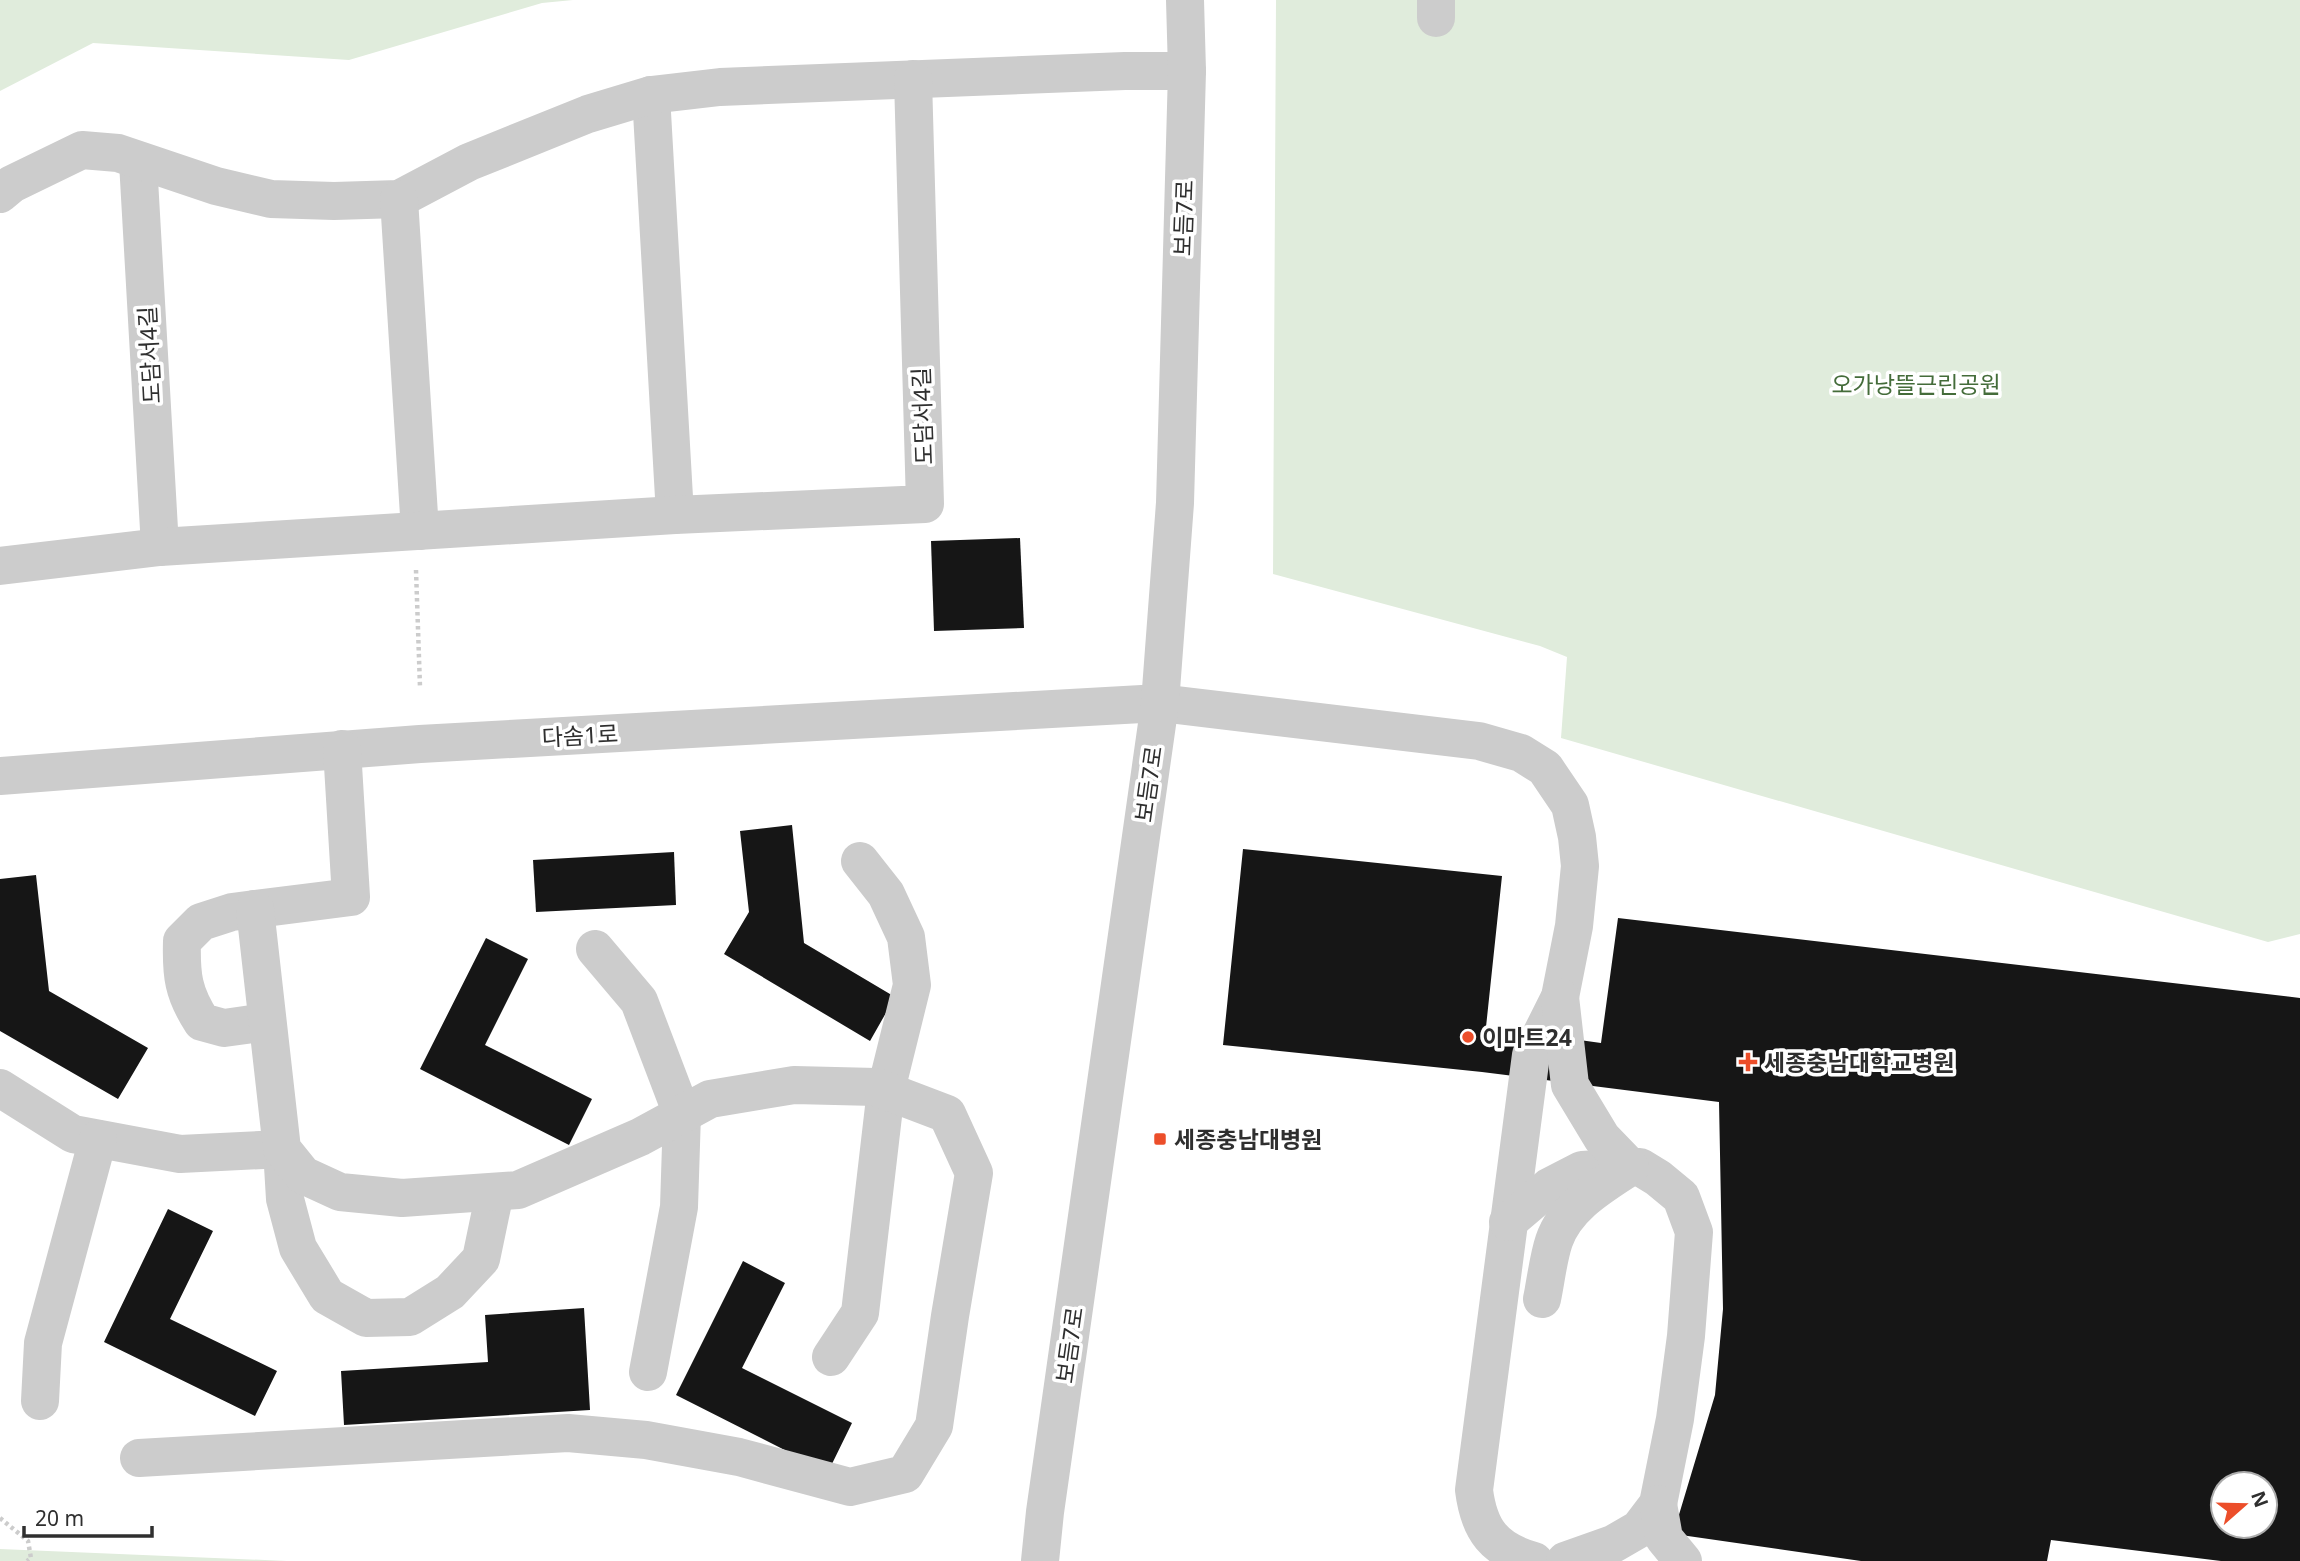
<svg xmlns="http://www.w3.org/2000/svg" width="2300" height="1561" viewBox="0 0 2300 1561" font-family="'Noto Sans','Noto Sans KR',sans-serif">
  <style>
    .green { fill: #e0ecdc }
    .building { fill: #161616; fill-rule: evenodd }
    .lines { fill: none; stroke-linecap: round; stroke-linejoin: round }
    .path { stroke: #ccc; stroke-width: 4.5; stroke-dasharray: 3.5 3.5; stroke-linecap: butt }
    .minor { stroke: #ccc; stroke-width: 38 }
    .poi-dot { fill: #ec4e2a; stroke: #fff; stroke-width: 2.5 }
    .labels { text-anchor: middle; dominant-baseline: central; stroke-width: 7; stroke-linejoin: round; paint-order: stroke }
    .street-label { font-size: 23px; fill: #2f2f2f; stroke: #fff }
    .park-label { font-size: 23px; fill: #446c3a; stroke: #fff }
    .poi-label { font-size: 23px; font-weight: bold; fill: #2f2f2f; stroke: #fff; text-anchor: start }
  </style>
  <rect width="100%" height="100%" fill="#fff"/>
  <g class="green">
    <polygon points="0,0 573,0 542,3 349,60 93,43 0,91"/>
    <polygon points="1276,0 2300,0 2300,934 2268,942 1561,738 1567,657 1540,646 1273,574"/>
    <polygon points="0,1549 287,1561 0,1561"/>
  </g>
  <g class="building">
    <polygon points="1020,538 1024,628 934,631 931,541"/>
    <polygon points="792,825 804,943 895,997 870,1041 724,954 749,912 740,831"/>
    <path d="M 1243,849 L 1502,876 L 1486,1027 L 1601,1043 L 1618,918 L 2300,998 L 2300,1561 L 2221,1561 L 2051,1540 L 2047,1561 L 1861,1561 L 1681,1535 L 1678,1518 L 1715,1395 L 1723,1309 L 1719,1102 L 1482,1072 L 1223,1045 ZM 2223,1484 L 2265,1484 L 2265,1526 L 2223,1526 Z"/>
    <polygon points="674,852 676,905 536,912 533,860"/>
    <polygon points="36,875 49,991 148,1048 118,1099 0,1031 0,879"/>
    <polygon points="486,938 528,959 485,1045 592,1099 569,1145 420,1069"/>
    <polygon points="168,1209 213,1231 170,1319 277,1371 255,1416 104,1342"/>
    <polygon points="743,1261 785,1283 742,1368 852,1423 828,1472 676,1395"/>
    <polygon points="584,1308 590,1410 344,1425 341,1371 488,1362 485,1315"/>
  </g>
  <g class="lines">
    <g class="path">
      <polyline points="416,570 420,687"/>
      <polyline points="0,1518 28,1541 31,1558 27,1561"/>
    </g>
    <g class="minor">
      <polyline points="1436,18 1436,0"/>
      <polyline points="651,95 675,515"/>
      <polyline points="138,162 160,547"/>
      <polyline points="0,194 12,184 82,150 118,153 216,186 271,199 334,201 399,199 469,162 588,114 651,95 720,87 1125,71 1187,71"/>
      <polyline points="399,199 420,531"/>
      <polyline points="0,566 160,547 675,515 925,504 913,79"/>
      <path d="M 0,776 L 420,744 L 1160,703 L 1479,741 L 1521,753 L 1545,768 L 1570,805 L 1577,837 L 1580,866 L 1574,926 L 1560,997 L 1531,1055 L 1474,1490 C 1479,1530 1494,1550 1534,1561"/>
      <polyline points="595,949 639,1001 682,1114 679,1207 648,1372"/>
      <path d="M 267,1022 L 224,1028 L 202,1022 C 183,993 181,975 182,941 L 201,922 L 232,912 L 351,897 L 342,749"/>
      <polyline points="0,1088 73,1134 180,1154 282,1149 285,1199 298,1248 327,1296 366,1318 410,1317 450,1292 481,1259 495,1192"/>
      <polyline points="1508,1222 1549,1187 1582,1170 1630,1167 1640,1167 1658,1178 1681,1197 1694,1232 1686,1336 1675,1419 1658,1504 1639,1529 1613,1544 1565,1561"/>
      <path d="M 1542,1299 C 1546,1280 1548,1259 1554,1241 C 1566,1206 1601,1186 1630,1167 L 1602,1138 L 1570,1085 L 1560,997"/>
      <polyline points="831,1357 860,1313 886,1090 912,985 906,937 886,894 860,861"/>
      <polyline points="40,1401 43,1343 98,1139"/>
      <polyline points="139,1458 568,1433 646,1440 739,1457 850,1487 905,1474 934,1426 950,1316 974,1173 947,1114 876,1087 794,1085 710,1099 640,1137 518,1190 402,1198 340,1192 303,1175 282,1149 255,909"/>
      <polyline points="1658,1504 1664,1538 1683,1561"/>
      <polyline points="1040,1561 1045,1512 1160,703 1175,503 1187,71 1185,0"/>
    </g>
  </g>
  <g class="poi-dot">
    <circle cx="1468" cy="1037" r="7"/>
    <path d="M1744.5 1051.5h7v7h7v7h-7v7h-7v-7h-7v-7h7z"/>
    <rect x="1153" y="1132" width="14" height="14" rx="3.5"/>
  </g>
  <g class="labels">
    <g class="street-label">
      <text transform="translate(1183 218) rotate(-88)">보듬7로</text>
      <text transform="translate(149 355) rotate(-93)">도담서4길</text>
      <text transform="translate(922 416) rotate(-92)">도담서4길</text>
      <text transform="translate(580 735) rotate(-3)">다솜1로</text>
      <text transform="translate(1148 784) rotate(-82)">보듬7로</text>
      <text transform="translate(1069 1345) rotate(-82)">보듬7로</text>
    </g>
    <g class="park-label">
      <text x="1916" y="384">오가낭뜰근린공원</text>
    </g>
    <g class="poi-label">
      <text x="1482" y="1037">이마트24</text>
      <text x="1764" y="1062">세종충남대학교병원</text>
      <text x="1174" y="1139">세종충남대병원</text>
    </g>
  </g>
  <g transform="translate(2244 1505) rotate(70)"><circle r="33" fill="#ffffff" stroke="#acacac" stroke-width="2"/>
  <path d="M0-5L12 26L0 18L-12 26Z" fill="#ec4e2a"/>
  <text y="-10" font-size="19" font-weight="bold" text-anchor="middle" fill="#2f2f2f">N</text>
  </g>
  <path d="M24 1526v10h128v-10" fill="none" stroke="#2f2f2f" stroke-width="3.5"/>
  <text x="35" y="1526" font-size="21" fill="#2f2f2f" stroke="#ffffff" stroke-width="5" paint-order="stroke">20 m</text>
</svg>
